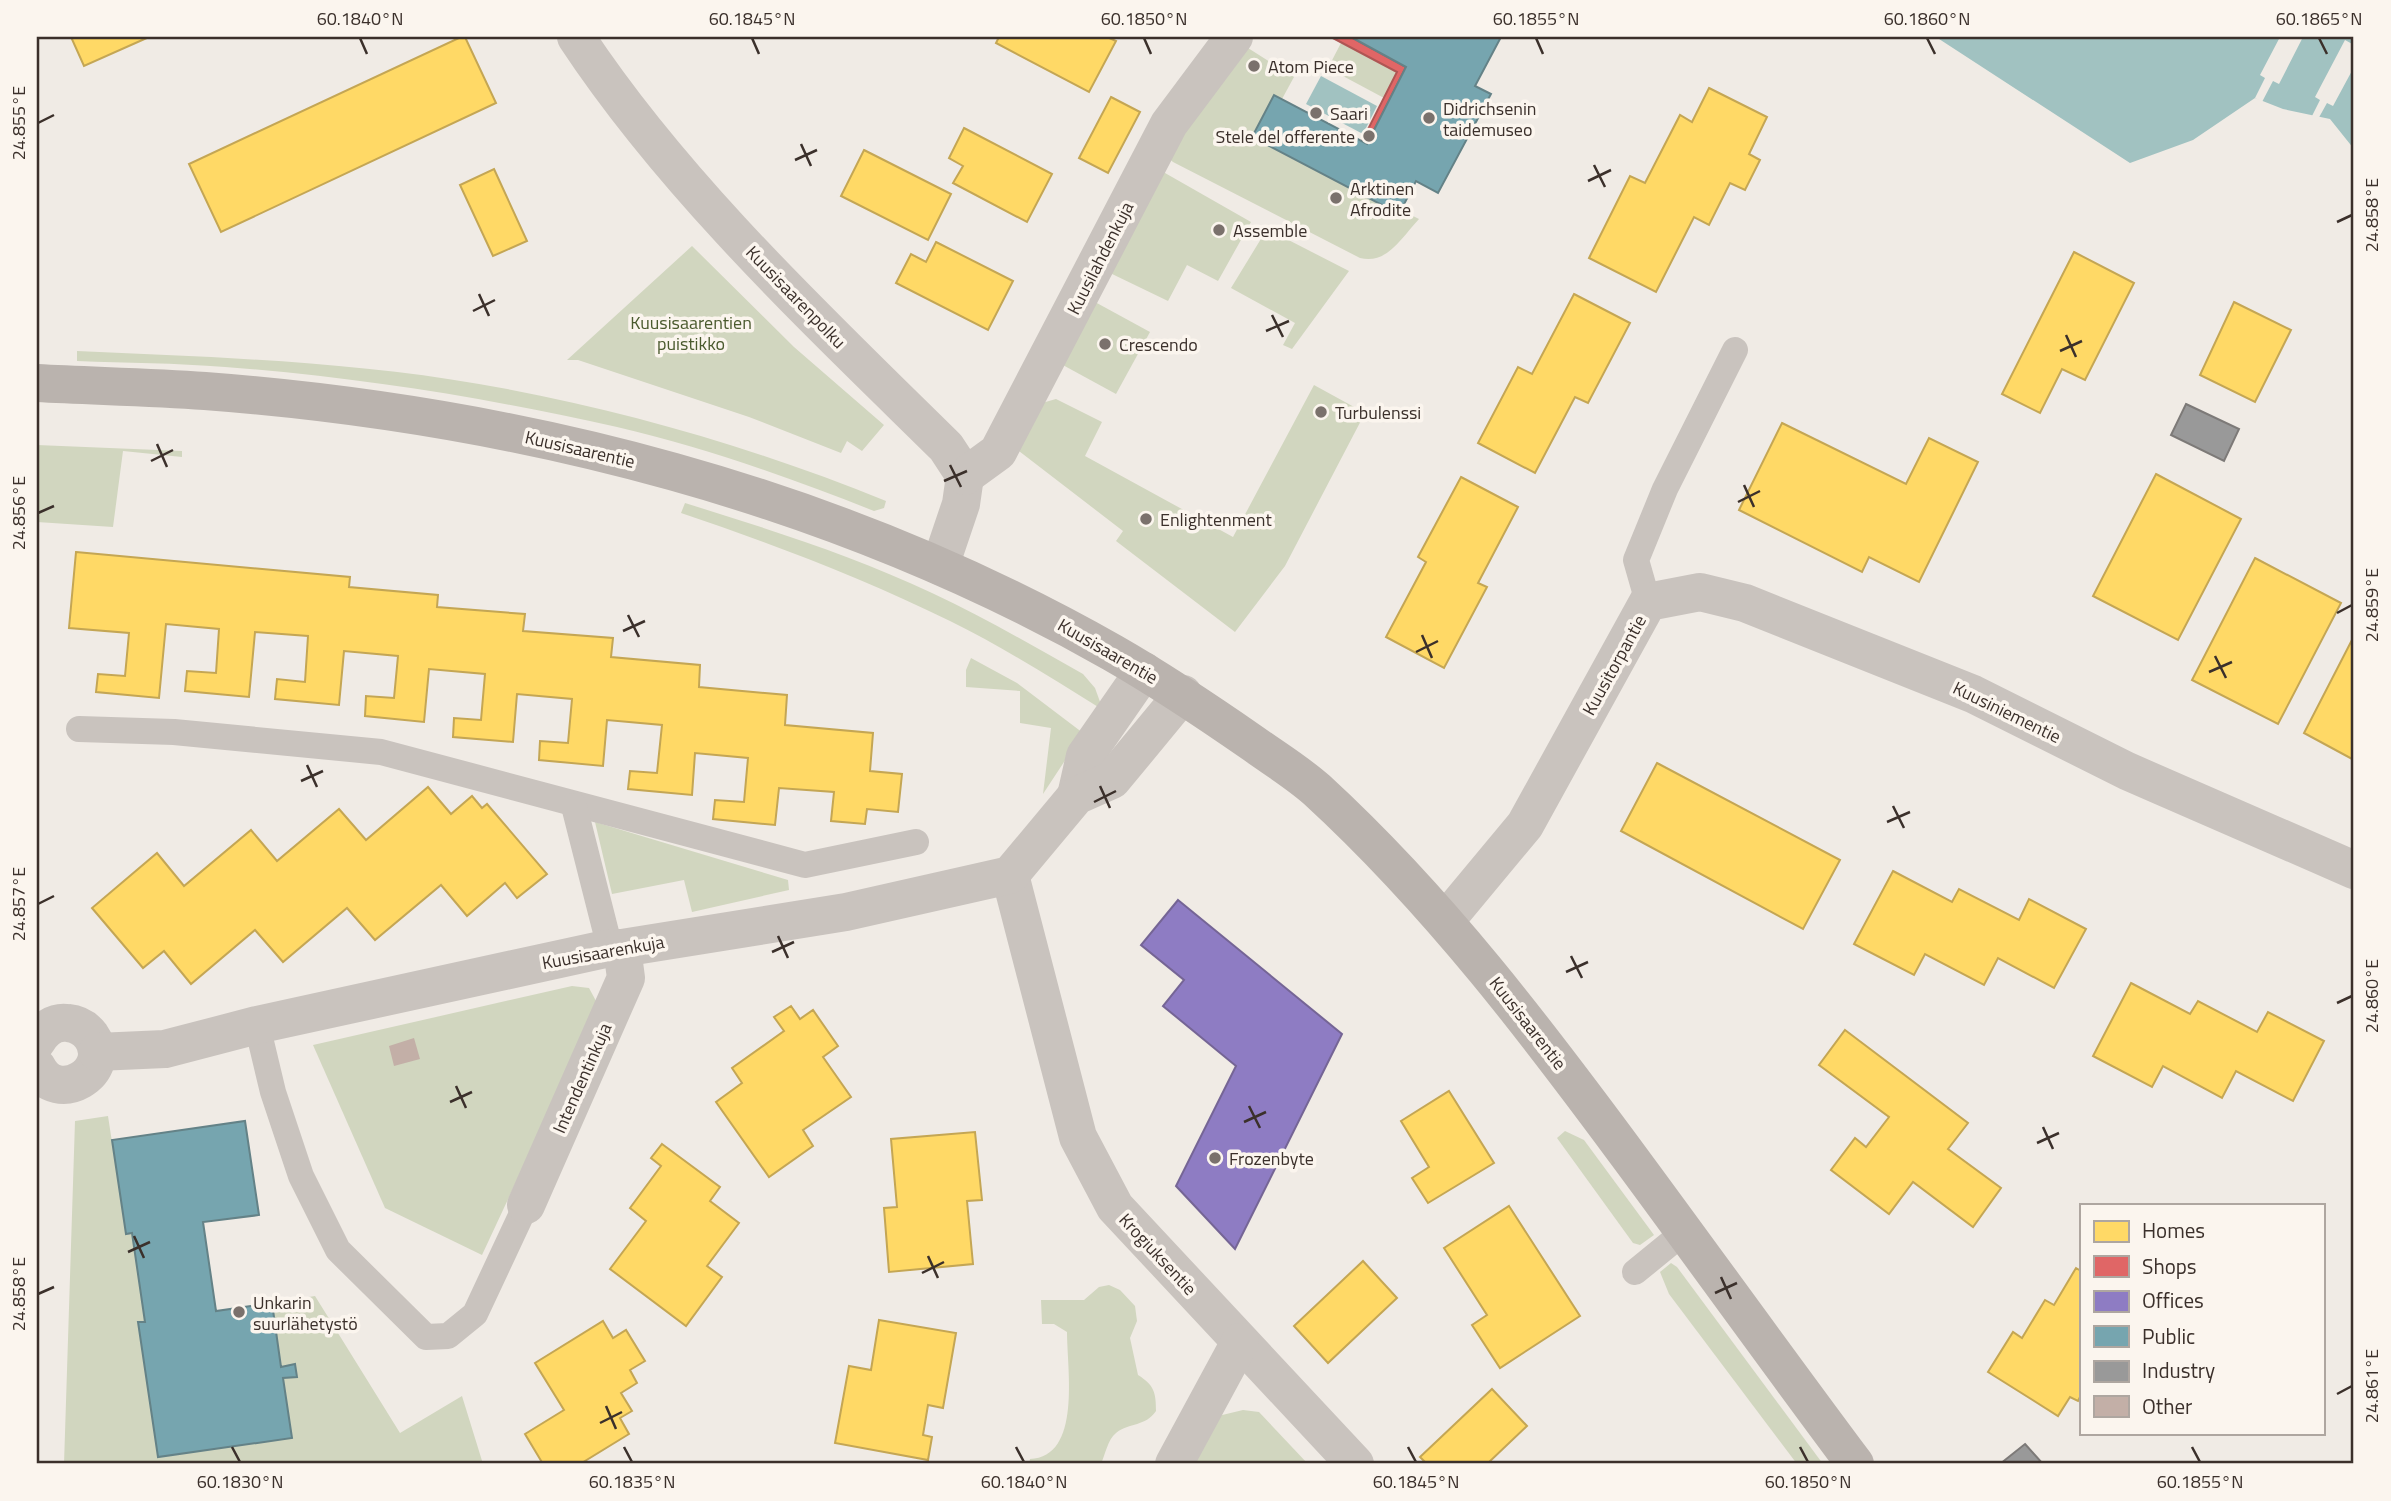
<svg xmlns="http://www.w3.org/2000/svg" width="2391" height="1501" viewBox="0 0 2391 1501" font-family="'Titillium Web',sans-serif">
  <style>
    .green { fill: #d1d6bf }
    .water { fill: #a1c2c1 }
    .pier { fill: #f0ebe5 }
    .homes { fill: #ffd966; stroke: #c4a654; stroke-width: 2 }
    .shops { fill: #e06666; stroke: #ae5654; stroke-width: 2 }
    .offices { fill: #8e7cc3; stroke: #756595; stroke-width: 2 }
    .public { fill: #76a5af; stroke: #648287; stroke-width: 2 }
    .industry { fill: #999; stroke: #7d7a78; stroke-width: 2 }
    .building { fill: #c3afa7 }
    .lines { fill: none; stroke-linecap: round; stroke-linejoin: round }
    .service { stroke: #c9c3be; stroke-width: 26 }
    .minor { stroke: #c9c3be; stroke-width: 38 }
    .secondary { stroke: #bab3ae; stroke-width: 38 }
    .ticks { fill: none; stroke: #3b302b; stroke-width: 2.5 }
    .poi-dot { fill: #7a716c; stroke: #fbf5ee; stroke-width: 2.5 }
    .labels { text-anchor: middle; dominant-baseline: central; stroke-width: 7; stroke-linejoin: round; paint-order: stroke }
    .poi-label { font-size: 18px; fill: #3b302b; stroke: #fbf5ee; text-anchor: start }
    .street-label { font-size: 18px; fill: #3b302b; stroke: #fbf5ee }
    .park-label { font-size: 18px; fill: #4a5a2e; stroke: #fbf5ee }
    .neatline { fill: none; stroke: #3b302b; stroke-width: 2.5 }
    .ticks-label { font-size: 18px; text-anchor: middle; fill: #3b302b }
  </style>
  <rect width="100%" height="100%" fill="#f0ebe5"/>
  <g class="green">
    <polygon points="1341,43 1397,72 1384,98 1328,68"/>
    <path d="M 1248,48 L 1294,77 L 1282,99 L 1274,95 L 1252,137 L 1398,214 L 1401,210 L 1419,219 C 1402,237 1387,265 1360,258 L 1173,162 L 1165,155 Z"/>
    <polygon points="1158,169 1251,222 1218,281 1187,265 1168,301 1110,273"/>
    <polygon points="1267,229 1349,271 1292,349 1283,345 1295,323 1231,288"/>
    <polygon points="692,246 794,347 884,425 862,451 847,441 841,453 749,417 578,360 567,360"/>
    <polygon points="1095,302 1150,332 1116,394 1061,364"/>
    <path d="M 77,351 C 211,357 347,361 479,384 C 618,408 755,448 886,501 L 884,508 L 874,511 C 790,478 704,447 617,427 C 488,398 357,377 225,367 C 176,363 126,363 77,361 Z"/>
    <polygon points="1314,385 1365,413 1285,566 1235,632 1116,541 1123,531 1015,448 1042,403 1056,399 1102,422 1085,456 1233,537"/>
    <polygon points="37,445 182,451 182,457 123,451 113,527 37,522"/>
    <path d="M 685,503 C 768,529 852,555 932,593 C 984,617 1033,646 1083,674 L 1095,688 L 1103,710 C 1053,679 1003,647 950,621 C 863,578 773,544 681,513 Z"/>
    <polygon points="971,658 1017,683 1083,733 1043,794 1051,728 1020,723 1020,691 966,687 966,670"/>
    <polygon points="595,822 788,880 789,890 692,912 684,880 612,894"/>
    <polygon points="572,986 589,988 596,1001 595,1013 482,1255 385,1208 313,1045"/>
    <polygon points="108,1116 126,1234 132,1234 145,1322 138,1323 158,1457 292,1438 283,1378 297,1376 295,1365 281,1367 272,1303 315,1296 400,1433 462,1396 483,1464 64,1464 75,1121"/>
    <polygon points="1565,1131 1584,1140 1654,1235 1640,1245 1633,1243 1557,1138"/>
    <polygon points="1671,1263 1677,1267 1823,1464 1797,1464 1669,1294 1660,1272"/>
    <path d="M 1109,1285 L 1120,1290 L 1135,1306 L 1137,1321 L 1130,1338 L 1138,1375 C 1154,1385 1156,1392 1156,1411 C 1145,1427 1130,1422 1116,1433 C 1108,1439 1105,1455 1101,1464 L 1029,1464 L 1030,1459 C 1082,1457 1067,1370 1067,1332 L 1054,1324 L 1042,1324 L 1041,1300 L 1084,1300 L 1099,1287 Z"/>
    <polygon points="1243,1410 1259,1412 1308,1464 1189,1464 1214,1417"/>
  </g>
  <g class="water">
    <polygon points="1936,37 2354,37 2354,149 2330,119 2283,109 2255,98 2193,140 2130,163"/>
    <polygon points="1321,76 1377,106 1363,134 1306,104"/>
  </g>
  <g class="pier">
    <polygon points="2280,37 2303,37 2279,84 2273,81 2262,102 2255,98 2265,78 2260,75"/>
    <polygon points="2345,40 2354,45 2354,67 2333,106 2327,103 2317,121 2311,118 2320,100 2315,97"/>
  </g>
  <g class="homes">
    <polygon points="71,37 149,37 84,66"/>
    <polygon points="461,37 465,37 496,103 221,232 189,164"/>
    <polygon points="999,37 1107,37 1116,41 1089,92 996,43"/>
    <polygon points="1709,88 1767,117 1749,154 1760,160 1745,190 1730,183 1709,225 1694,217 1656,292 1589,258 1630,176 1645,183 1680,115 1692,122"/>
    <polygon points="1111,97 1140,112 1108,173 1079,158"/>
    <polygon points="964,128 1052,174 1027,222 953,183 963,166 949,158"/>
    <polygon points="864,150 951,194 928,240 841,196"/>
    <polygon points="494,169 527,241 493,256 460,185"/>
    <polygon points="936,242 1013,281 988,330 896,283 911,254 926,262"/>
    <polygon points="2074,252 2134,283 2085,380 2062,369 2040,413 2002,394"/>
    <polygon points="1574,294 1630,323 1588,403 1575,397 1535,473 1478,443 1518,367 1532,374"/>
    <polygon points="2234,302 2291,330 2255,402 2200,375"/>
    <polygon points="1782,423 1906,484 1929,438 1978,462 1919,582 1869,557 1862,572 1739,510"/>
    <polygon points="2156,474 2241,519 2178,640 2093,596"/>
    <polygon points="1461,477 1518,507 1478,583 1487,587 1444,668 1386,637 1426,562 1418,557"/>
    <polygon points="76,552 350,577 349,587 438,595 437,607 525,614 523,631 613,638 611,657 700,665 699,687 787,695 785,725 873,733 870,771 902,774 898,812 867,809 865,824 831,821 834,792 779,788 775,825 713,819 715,800 744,802 748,758 695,753 692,795 628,789 630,771 657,773 662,725 607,720 603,766 539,760 540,741 568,743 572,699 517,694 513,742 453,737 454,718 481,720 485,674 429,669 424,722 365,716 366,696 394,698 398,656 344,651 339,705 275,699 277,679 305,682 308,636 255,632 249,697 185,691 187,671 216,673 219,629 166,624 159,698 96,692 98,674 125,676 129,633 69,628"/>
    <polygon points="2255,558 2341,603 2278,724 2192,680"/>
    <polygon points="2354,636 2354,760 2304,733"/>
    <polygon points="1657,763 1840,860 1803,929 1621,831"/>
    <polygon points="428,787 451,814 472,796 482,808 487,804 547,874 517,898 505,883 467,916 441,885 375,940 347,908 283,962 255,930 191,984 164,951 143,968 92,908 157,853 184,886 251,830 277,861 339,809 366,840"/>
    <polygon points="1893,871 1952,902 1959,889 2019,920 2029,899 2086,929 2054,988 1998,958 1984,985 1925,954 1914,975 1854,944"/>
    <polygon points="2131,983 2190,1014 2198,1001 2257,1032 2268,1012 2324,1041 2293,1101 2236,1071 2222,1098 2163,1066 2152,1087 2093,1056"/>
    <polygon points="791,1006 800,1019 813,1010 838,1046 823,1057 851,1097 803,1130 813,1146 769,1177 716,1102 742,1083 732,1068 784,1031 774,1017"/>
    <polygon points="1845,1030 1968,1123 1948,1149 2001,1188 1973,1227 1913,1182 1889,1214 1831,1170 1855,1138 1866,1147 1889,1117 1819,1065"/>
    <polygon points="1449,1091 1494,1163 1428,1203 1412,1178 1429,1167 1401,1121"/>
    <polygon points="975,1132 982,1200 967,1201 973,1264 889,1272 884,1208 897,1207 891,1139"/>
    <polygon points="662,1144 720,1187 710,1201 739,1223 707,1266 722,1277 686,1326 610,1269 646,1221 630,1208 661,1166 651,1158"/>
    <polygon points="1509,1206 1580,1316 1500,1368 1472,1325 1487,1315 1444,1248"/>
    <polygon points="1363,1261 1397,1298 1328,1363 1294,1326"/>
    <polygon points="2076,1268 2081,1271 2081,1395 2078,1401 2070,1397 2058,1416 1988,1372 2013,1332 2022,1338 2045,1300 2054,1305"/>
    <polygon points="879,1320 956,1333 943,1408 928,1405 923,1435 932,1437 928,1460 835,1443 849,1366 871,1370"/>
    <polygon points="603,1321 613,1338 626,1330 645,1361 630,1370 637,1383 621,1393 632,1411 620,1418 629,1434 580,1464 543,1464 525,1434 564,1410 535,1363"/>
    <polygon points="1492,1389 1527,1426 1487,1464 1427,1464 1420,1457"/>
  </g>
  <polygon class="shops" points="1331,37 1351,37 1406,67 1367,144 1362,141 1397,72"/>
  <polygon class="offices" points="1178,900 1342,1034 1235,1249 1176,1186 1236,1066 1163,1006 1184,980 1141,945"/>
  <g class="public">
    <polygon points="1351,37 1501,37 1475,86 1491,94 1438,193 1416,181 1399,214 1252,137 1274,95 1367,144 1406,67"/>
    <polygon points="245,1121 259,1215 203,1222 216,1311 272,1303 281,1367 295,1364 297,1377 283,1378 292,1438 158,1457 138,1322 145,1322 132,1233 126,1234 112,1140"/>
  </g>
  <g class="industry">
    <polygon points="2186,404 2239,429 2224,461 2171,435"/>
    <polygon points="2025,1444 2043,1464 2000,1464"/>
  </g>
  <polygon class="building" points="414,1038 420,1059 394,1066 389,1046"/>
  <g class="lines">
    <g class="service">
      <polyline points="1648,602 1636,560 1665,489 1735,350"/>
      <polyline points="79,729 174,732 381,752 805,865 916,842"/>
      <polyline points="574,806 610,948"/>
      <polyline points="257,1025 273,1092 301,1176 338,1250 426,1337 448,1336 475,1314 526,1205"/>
      <polyline points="1635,1272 1684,1232"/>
    </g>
    <g class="minor">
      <path d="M 576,37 C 675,187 818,321 946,447 L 965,476 L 961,504 L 940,566"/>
      <polyline points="965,476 998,452 1169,124 1234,37"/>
      <polyline points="1076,796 1085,756 1144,671"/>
      <polyline points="1010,875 1078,1137 1115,1207 1355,1464"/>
      <polyline points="1446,920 1525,825 1648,602 1700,592 1745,603 1973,694 2127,771 2354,870"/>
      <path d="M 37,1041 C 44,1029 54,1021 68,1023 C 78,1024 85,1028 91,1036 C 116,1072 56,1107 37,1067"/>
      <polyline points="97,1052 165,1049 257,1025 610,948 622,948 846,912 1010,875 1076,796 1112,780 1183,694"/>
      <polyline points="526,1205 626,978 622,948"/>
      <polyline points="1174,1464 1240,1342"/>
    </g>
    <path class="secondary" d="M 37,383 C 93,386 149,387 205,391 C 522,415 835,495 1113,653 C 1162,681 1208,712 1254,744 C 1275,759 1298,773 1317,790 C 1439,902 1538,1033 1636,1166 C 1709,1265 1781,1365 1855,1464"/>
  </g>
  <path class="ticks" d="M 360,38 L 367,54M 752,38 L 759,54M 1144,38 L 1151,54M 1536,38 L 1543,54M 1927,38 L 1935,54M 2319,38 L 2327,54M 38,123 L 54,115M 801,144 L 811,166M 795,160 L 817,150M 1594,165 L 1605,187M 1588,181 L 1611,170M 2337,222 L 2352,215M 479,294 L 489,316M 473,311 L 495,300M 1272,315 L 1283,337M 1266,331 L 1289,321M 2066,335 L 2076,357M 2060,351 L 2082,341M 157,444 L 167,467M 151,461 L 173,450M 950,465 L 961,487M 944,481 L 967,471M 1744,485 L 1754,507M 1738,502 L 1760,491M 38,513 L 54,506M 2337,613 L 2352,605M 628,615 L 639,637M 623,631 L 645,621M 1422,635 L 1432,658M 1416,652 L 1438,641M 2215,656 L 2226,678M 2209,672 L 2232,662M 307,765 L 317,787M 301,781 L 323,771M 1100,786 L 1110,808M 1094,802 L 1116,791M 1893,806 L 1904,828M 1887,822 L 1910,812M 38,904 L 54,896M 778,936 L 788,958M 772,952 L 794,942M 1571,956 L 1582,978M 1566,972 L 1588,962M 2337,1003 L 2352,996M 456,1086 L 466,1108M 450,1102 L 472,1092M 1249,1106 L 1260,1128M 1244,1122 L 1266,1112M 2043,1127 L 2053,1149M 2037,1143 L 2059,1133M 134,1236 L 144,1258M 128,1252 L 150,1242M 928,1256 L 938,1278M 922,1273 L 944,1262M 1721,1277 L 1731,1299M 1715,1293 L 1737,1283M 38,1294 L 54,1287M 2337,1394 L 2352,1386M 606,1406 L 616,1429M 600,1423 L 622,1412M 232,1447 L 240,1462M 624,1447 L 632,1462M 1016,1447 L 1024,1462M 1408,1447 L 1416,1462M 1800,1447 L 1808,1462M 2192,1447 L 2200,1462"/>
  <g class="poi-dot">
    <circle cx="1254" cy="66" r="7"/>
    <circle cx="1316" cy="113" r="7"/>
    <circle cx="1429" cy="118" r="7"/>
    <circle cx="1369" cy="136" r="7"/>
    <circle cx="1336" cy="198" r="7"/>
    <circle cx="1219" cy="230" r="7"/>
    <circle cx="1105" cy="344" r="7"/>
    <circle cx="1321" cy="412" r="7"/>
    <circle cx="1146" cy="519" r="7"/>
    <circle cx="1215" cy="1158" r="7"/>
    <circle cx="239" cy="1312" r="7"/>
  </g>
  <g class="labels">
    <g class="poi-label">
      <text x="1268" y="66">Atom Piece</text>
      <text x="1443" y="108">Didrichsenin<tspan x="1443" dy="21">taidemuseo</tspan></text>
      <text x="1330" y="113">Saari</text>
      <text x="1355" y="136" text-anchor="end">Stele del offerente</text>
      <text x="1350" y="188">Arktinen<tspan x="1350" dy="21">Afrodite</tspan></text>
      <text x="1233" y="230">Assemble</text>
      <text x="1119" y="344">Crescendo</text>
      <text x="1335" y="412">Turbulenssi</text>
      <text x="1160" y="519">Enlightenment</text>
      <text x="1229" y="1158">Frozenbyte</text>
      <text x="253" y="1302">Unkarin<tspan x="253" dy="21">suurlähetystö</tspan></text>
    </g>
    <g class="street-label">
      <text transform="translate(1100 258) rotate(-63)">Kuusilahdenkuja</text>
      <text transform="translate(796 297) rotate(46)">Kuusisaarenpolku</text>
      <text transform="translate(580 449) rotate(13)">Kuusisaarentie</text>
      <text transform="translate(1108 651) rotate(30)">Kuusisaarentie</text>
      <text transform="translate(1614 665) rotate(-61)">Kuusitorpantie</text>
      <text transform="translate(2007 712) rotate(26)">Kuusiniementie</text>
      <text transform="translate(603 952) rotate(-10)">Kuusisaarenkuja</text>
      <text transform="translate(1528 1023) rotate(52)">Kuusisaarentie</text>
      <text transform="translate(582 1078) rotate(-66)">Intendentinkuja</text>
      <text transform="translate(1158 1254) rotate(47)">Krogiuksentie</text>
    </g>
    <g class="park-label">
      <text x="691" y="322">Kuusisaarentien<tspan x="691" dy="21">puistikko</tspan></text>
    </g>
  </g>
  <rect width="2391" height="1501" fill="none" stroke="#fbf5ee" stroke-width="77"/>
  <rect x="2080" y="1204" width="245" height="231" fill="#fbf5ee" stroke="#aea6a0" stroke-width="2"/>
  <rect x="2094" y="1221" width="35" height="21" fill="#ffd966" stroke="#aea6a0" stroke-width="2"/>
  <text x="2142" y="1238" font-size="21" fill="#3b302b">Homes</text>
  <rect x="2094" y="1256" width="35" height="21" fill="#e06666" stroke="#aea6a0" stroke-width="2"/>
  <text x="2142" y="1274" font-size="21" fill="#3b302b">Shops</text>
  <rect x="2094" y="1291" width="35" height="21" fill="#8e7cc3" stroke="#aea6a0" stroke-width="2"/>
  <text x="2142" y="1308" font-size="21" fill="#3b302b">Offices</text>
  <rect x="2094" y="1326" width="35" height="21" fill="#76a5af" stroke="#aea6a0" stroke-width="2"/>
  <text x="2142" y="1344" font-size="21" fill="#3b302b">Public</text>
  <rect x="2094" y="1361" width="35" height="21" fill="#999999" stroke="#aea6a0" stroke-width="2"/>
  <text x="2142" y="1378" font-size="21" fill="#3b302b">Industry</text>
  <rect x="2094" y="1396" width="35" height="21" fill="#c3afa7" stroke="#aea6a0" stroke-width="2"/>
  <text x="2142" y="1414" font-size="21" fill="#3b302b">Other</text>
  <rect x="38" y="38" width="2314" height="1424" class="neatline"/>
  <g class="ticks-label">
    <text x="360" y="25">60.1840°N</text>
    <text x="752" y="25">60.1845°N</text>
    <text x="1144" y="25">60.1850°N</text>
    <text x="1536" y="25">60.1855°N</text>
    <text x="1927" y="25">60.1860°N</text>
    <text x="2319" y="25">60.1865°N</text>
    <text transform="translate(19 123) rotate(-90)" y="6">24.855°E</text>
    <text transform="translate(2372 215) rotate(-90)" y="6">24.858°E</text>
    <text transform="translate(19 513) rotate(-90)" y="6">24.856°E</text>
    <text transform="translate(2372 605) rotate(-90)" y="6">24.859°E</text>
    <text transform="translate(19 904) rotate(-90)" y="6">24.857°E</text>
    <text transform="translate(2372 996) rotate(-90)" y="6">24.860°E</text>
    <text transform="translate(19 1294) rotate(-90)" y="6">24.858°E</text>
    <text transform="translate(2372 1386) rotate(-90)" y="6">24.861°E</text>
    <text x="240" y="1488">60.1830°N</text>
    <text x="632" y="1488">60.1835°N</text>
    <text x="1024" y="1488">60.1840°N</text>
    <text x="1416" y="1488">60.1845°N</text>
    <text x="1808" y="1488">60.1850°N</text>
    <text x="2200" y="1488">60.1855°N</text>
  </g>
</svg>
